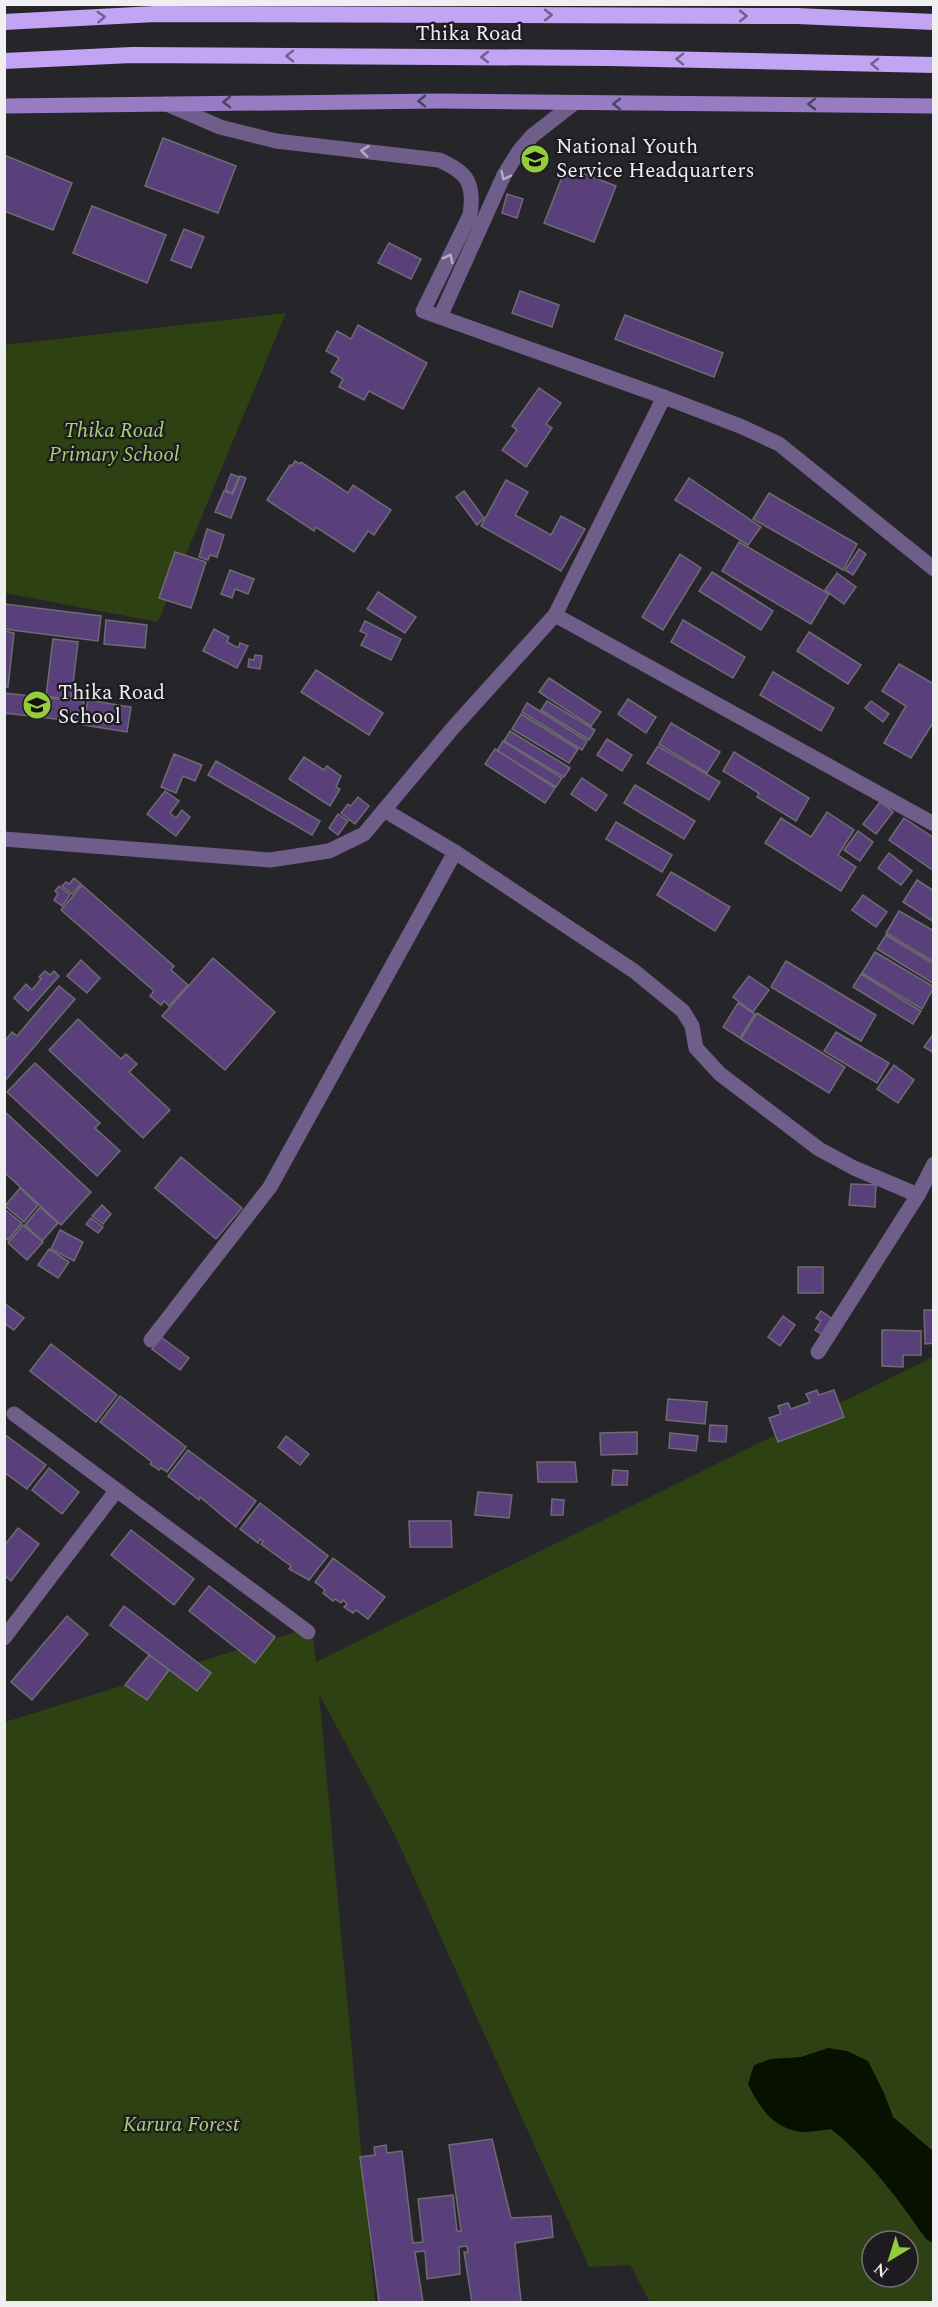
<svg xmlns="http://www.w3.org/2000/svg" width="938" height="2307" viewBox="0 0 938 2307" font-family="Spectral,serif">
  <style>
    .green { fill: #2e4112; fill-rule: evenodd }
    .water { fill: #081000 }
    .building { fill: #59407b; stroke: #6e6c72; stroke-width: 1.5 }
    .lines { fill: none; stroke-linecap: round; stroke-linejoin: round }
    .minor { stroke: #6f5e8a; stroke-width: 15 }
    .secondary { stroke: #987cc3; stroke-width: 15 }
    .trunk { stroke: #c3a4f4; stroke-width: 16 }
    .oneway { stroke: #70608a }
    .oneway2 { stroke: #4e4261 }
    .oneway3 { stroke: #b5adc3 }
    .labels { text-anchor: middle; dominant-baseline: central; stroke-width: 4.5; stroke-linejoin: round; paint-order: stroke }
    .street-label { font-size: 21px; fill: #efeef1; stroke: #1d1b20 }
    .poi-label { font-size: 21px; fill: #efeef1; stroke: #1d1b20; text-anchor: start }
    .park-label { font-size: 21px; font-style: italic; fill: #a8d174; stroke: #1d1b20 }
  </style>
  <rect width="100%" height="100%" fill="#26252a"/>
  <g class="green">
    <polygon points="286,313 158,622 5,593 4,345"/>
    <path d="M 933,1357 L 933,2302 L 650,2302 L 630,2265 L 589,2267 L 394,1833 L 319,1694 L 375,2302 L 5,2302 L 5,1722 L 312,1627 L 316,1662 ZM 872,2241 L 908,2241 L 908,2277 L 872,2277 Z"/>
  </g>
  <path class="water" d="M 828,2048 L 847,2051 L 868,2061 L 884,2093 L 893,2117 L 933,2151 L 933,2243 L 926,2239 C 898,2199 870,2160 831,2129 C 822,2130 812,2132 803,2132 C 773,2129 760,2108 748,2084 L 754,2065 L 771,2059 L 801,2057 Z"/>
  <g class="building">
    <polygon points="163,138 236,166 218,213 145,186"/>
    <polygon points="4,155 72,183 53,230 4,211"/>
    <polygon points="566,167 616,186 594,242 544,223"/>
    <polygon points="507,194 523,199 517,218 502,213"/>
    <polygon points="92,206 166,235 147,283 73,253"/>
    <polygon points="184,229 204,237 191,268 171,260"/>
    <polygon points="389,243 421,259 411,279 378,263"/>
    <polygon points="520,291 559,305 552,327 512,313"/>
    <polygon points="625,315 723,353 714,377 615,339"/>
    <polygon points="358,325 427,363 403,409 369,391 364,400 339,387 343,379 331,372 339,358 326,351 337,331 351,339"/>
    <polygon points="539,388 561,403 546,424 552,428 526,467 502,450 517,430 512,426"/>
    <polygon points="295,461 300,464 301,462 348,493 353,485 391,510 374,535 368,531 354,552 316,527 314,531 267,500 290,465 292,466"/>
    <polygon points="231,474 239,477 232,493 225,490"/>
    <polygon points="240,476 246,478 231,518 215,512 224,491 233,494"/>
    <polygon points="689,478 761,527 748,545 675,500"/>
    <polygon points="506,480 528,492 515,515 551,535 561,516 585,529 561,571 481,526"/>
    <polygon points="464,491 484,518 477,525 456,497"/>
    <polygon points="769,493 857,544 843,570 753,519"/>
    <polygon points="207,529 224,535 217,557 210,555 208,560 199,557"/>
    <polygon points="739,542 829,594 811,624 722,571"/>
    <polygon points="859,549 866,554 853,575 845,570"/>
    <polygon points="175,552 206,562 191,608 159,598"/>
    <polygon points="680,554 701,568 663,630 642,617"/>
    <polygon points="230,570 254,579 248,594 235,589 232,598 221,594"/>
    <polygon points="712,572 773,611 761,630 699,591"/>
    <polygon points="837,573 856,587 844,604 825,590"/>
    <polygon points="378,592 416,617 405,633 367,609"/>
    <polygon points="4,604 101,616 98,641 4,629"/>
    <polygon points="106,620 147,625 145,648 104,644"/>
    <polygon points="683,620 745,657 733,678 671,642"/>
    <polygon points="365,621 401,639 391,660 361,645 367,634 360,631"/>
    <polygon points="214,629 229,637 227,642 238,648 240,643 248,646 237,668 203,651"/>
    <polygon points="4,631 14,633 8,687 4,687"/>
    <polygon points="809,632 861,665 848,684 797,651"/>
    <polygon points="53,639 78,642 71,700 46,696"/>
    <polygon points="255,655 262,656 260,669 248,667 249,659 254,660"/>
    <polygon points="899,664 934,684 934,721 911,758 884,743 906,706 882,691"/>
    <polygon points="316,670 383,713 369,735 301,692"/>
    <polygon points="773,672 834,708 821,731 760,695"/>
    <polygon points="549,678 601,712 591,726 539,692"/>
    <polygon points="4,693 84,702 82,722 4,713"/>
    <polygon points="628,699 656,717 646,733 618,714"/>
    <polygon points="88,700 131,707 127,732 83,725"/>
    <polygon points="547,701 595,730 589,740 541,710"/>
    <polygon points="871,701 889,714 883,722 865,708"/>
    <polygon points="527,703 587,741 582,750 522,712"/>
    <polygon points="521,714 578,749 569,763 512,729"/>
    <polygon points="671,723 720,752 707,773 659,744"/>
    <polygon points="510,731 570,768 564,777 504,741"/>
    <polygon points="607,739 632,755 622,771 597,755"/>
    <polygon points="503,741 562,778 556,787 497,751"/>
    <polygon points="658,746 720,782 709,800 647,763"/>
    <polygon points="495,749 555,788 545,803 485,764"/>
    <polygon points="734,752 809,798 796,821 757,797 759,793 723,771"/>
    <polygon points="174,754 202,765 195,781 183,776 176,793 161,787"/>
    <polygon points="304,757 324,770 327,766 341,776 336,787 340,789 330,806 289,779"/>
    <polygon points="216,761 320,821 312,835 208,775"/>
    <polygon points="582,778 607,795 596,811 571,794"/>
    <polygon points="635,785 695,821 684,839 624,803"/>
    <polygon points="165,791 179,801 170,813 176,818 182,810 190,817 176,836 147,814"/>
    <polygon points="358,797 369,806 355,824 341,813 348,804 351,806"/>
    <polygon points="880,802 893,812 876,834 863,824"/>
    <polygon points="827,812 854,830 838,855 856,867 841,891 765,843 781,818 811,837"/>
    <polygon points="338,814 348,821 338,835 329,828"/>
    <polygon points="904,818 934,838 934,871 889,840"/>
    <polygon points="616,822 672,855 662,872 606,839"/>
    <polygon points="858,831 873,842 860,861 844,850"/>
    <polygon points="889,853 912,871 901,885 878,868"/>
    <polygon points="671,872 730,907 715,931 657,895"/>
    <polygon points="74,878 81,884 72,894 62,886 66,882 69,884"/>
    <polygon points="917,880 934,891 934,922 903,902"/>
    <polygon points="82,885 174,966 171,970 188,985 169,1006 164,1001 161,1005 150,996 154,991 61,910"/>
    <polygon points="59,886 70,895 62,906 54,900 58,894 55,891"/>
    <polygon points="863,895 887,912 876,927 852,910"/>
    <polygon points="899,911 934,931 934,962 886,933"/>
    <polygon points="886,935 934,964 934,984 877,949"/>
    <polygon points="875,952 934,987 922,1009 862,973"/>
    <polygon points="213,958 275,1012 225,1070 162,1016"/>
    <polygon points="81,960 100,978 87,993 67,976"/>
    <polygon points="786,961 876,1015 861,1041 771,987"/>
    <polygon points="45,971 50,975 54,971 59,976 28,1011 14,998 26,984 32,990 41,979 39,977"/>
    <polygon points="861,974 921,1011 913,1024 853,987"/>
    <polygon points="749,976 769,990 753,1012 733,997"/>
    <polygon points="59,986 75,999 4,1082 4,1042 12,1032 17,1036"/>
    <polygon points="738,1003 755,1014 740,1038 723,1027"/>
    <polygon points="757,1013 845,1067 829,1093 741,1039"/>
    <polygon points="78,1019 121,1059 126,1054 137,1064 129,1072 170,1110 143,1138 49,1050"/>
    <polygon points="836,1032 889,1063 877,1083 824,1051"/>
    <polygon points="934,1033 934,1053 924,1047"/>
    <polygon points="35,1063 100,1123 95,1128 120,1151 97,1176 7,1092"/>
    <polygon points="894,1065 914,1080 898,1103 877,1089"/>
    <polygon points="4,1111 91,1192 61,1225 4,1172"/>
    <polygon points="181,1157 242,1208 216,1239 155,1188"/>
    <polygon points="851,1184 876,1185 875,1207 849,1205"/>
    <polygon points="20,1188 38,1205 24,1222 5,1206"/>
    <polygon points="102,1205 111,1214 103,1224 92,1216"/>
    <polygon points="40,1207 58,1223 42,1241 25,1225"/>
    <polygon points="4,1209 22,1223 8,1240 4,1237"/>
    <polygon points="91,1218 103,1227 98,1233 86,1224"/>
    <polygon points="23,1225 43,1242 27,1260 8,1243"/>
    <polygon points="60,1230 83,1242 74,1261 51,1249"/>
    <polygon points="49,1249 69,1262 58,1278 38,1265"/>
    <rect x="798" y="1267" width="25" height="26"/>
    <polygon points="4,1303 24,1318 14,1330 4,1323"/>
    <polygon points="924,1310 934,1310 934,1343 925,1344"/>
    <polygon points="821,1311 834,1320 824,1336 815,1330 821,1321 816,1318"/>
    <polygon points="783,1316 795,1325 780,1346 768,1337"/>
    <polygon points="882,1330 921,1331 921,1355 903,1355 903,1367 882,1366"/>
    <polygon points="161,1337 189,1358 180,1370 152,1349"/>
    <polygon points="51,1344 117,1395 96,1422 30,1371"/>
    <polygon points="817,1390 819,1395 834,1390 844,1417 778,1442 769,1418 781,1414 778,1406 788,1403 791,1409 810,1402 806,1394"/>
    <polygon points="120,1396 186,1447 167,1472 161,1468 159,1470 150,1464 152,1462 100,1422"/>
    <polygon points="668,1399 707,1402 705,1424 666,1420"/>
    <polygon points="710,1425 727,1426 726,1442 709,1441"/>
    <polygon points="637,1432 637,1454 601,1455 600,1433"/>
    <polygon points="670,1433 698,1436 696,1451 669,1448"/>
    <polygon points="4,1434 46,1465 27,1489 4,1472"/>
    <polygon points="286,1436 309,1454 300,1465 278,1447"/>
    <polygon points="188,1450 256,1501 236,1527 200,1497 199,1500 168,1476"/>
    <polygon points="537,1462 575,1462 577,1482 538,1482"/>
    <polygon points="49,1468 79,1492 62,1514 32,1490"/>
    <polygon points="613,1470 628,1471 627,1485 612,1485"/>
    <polygon points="478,1492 512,1495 509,1518 475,1515"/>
    <polygon points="552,1499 564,1500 563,1515 551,1515"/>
    <polygon points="260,1503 328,1556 309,1580 289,1569 291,1566 261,1544 263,1541 260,1539 258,1543 240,1529"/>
    <polygon points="409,1521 451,1521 452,1547 410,1547"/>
    <polygon points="18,1528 39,1544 11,1581 4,1575 4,1546"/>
    <polygon points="131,1530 194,1579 174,1605 111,1555"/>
    <polygon points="333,1558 385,1597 368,1619 356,1610 353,1613 344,1607 347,1604 343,1600 341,1603 335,1599 333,1601 323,1593 325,1590 315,1582"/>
    <polygon points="209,1586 275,1637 255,1663 189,1611"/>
    <polygon points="124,1606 211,1673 197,1691 110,1625"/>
    <polygon points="67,1616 88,1634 32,1700 11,1682"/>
    <polygon points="149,1655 169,1670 147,1700 125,1685"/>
    <polygon points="492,2139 511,2218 551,2216 553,2237 515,2243 521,2302 472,2302 464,2252 468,2252 467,2246 459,2247 460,2274 427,2279 425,2251 415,2252 423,2302 379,2302 360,2157 375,2155 374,2147 386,2145 387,2153 402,2151 413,2243 423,2242 418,2199 453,2195 457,2231 461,2231 449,2145"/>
  </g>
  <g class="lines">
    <g class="minor">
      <path d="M 167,104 L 220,127 L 276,141 L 439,160 C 467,172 475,183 470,215 L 423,311 L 664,397 L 740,426 L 779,444 L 934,569"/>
      <polyline points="440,317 504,175 519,151 532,136 573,104"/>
      <polyline points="555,615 934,824"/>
      <polyline points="384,810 455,852 634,971 683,1011 692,1026 696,1048 720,1074 819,1149 854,1168 918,1195"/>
      <polyline points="4,839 270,860 329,851 364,834 452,729 555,615 664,397"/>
      <polyline points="151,1340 270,1187 455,852"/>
      <polyline points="818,1352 918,1195 934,1164"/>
      <polyline points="14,1414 308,1632"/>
      <polyline points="4,1638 116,1491"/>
    </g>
    <polyline class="secondary" points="4,106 440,101 934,106"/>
    <g class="trunk">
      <polyline points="4,22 155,14 797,16 934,22"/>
      <polyline points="4,61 132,55 609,58 934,65"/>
    </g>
  </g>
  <defs><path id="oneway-chevron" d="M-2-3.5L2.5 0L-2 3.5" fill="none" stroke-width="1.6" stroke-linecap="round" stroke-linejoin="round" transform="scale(1.5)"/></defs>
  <g class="oneway">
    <use href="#oneway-chevron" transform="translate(548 15)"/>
    <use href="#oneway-chevron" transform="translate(743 16)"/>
    <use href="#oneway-chevron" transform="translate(101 17) rotate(-3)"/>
    <use href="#oneway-chevron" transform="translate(290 56) rotate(-180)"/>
    <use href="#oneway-chevron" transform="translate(485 57) rotate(-180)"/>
    <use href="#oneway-chevron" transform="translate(680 59) rotate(-179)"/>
    <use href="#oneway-chevron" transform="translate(875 64) rotate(-179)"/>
  </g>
  <g class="oneway2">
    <use href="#oneway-chevron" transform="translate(422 101) rotate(180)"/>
    <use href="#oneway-chevron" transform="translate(227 102) rotate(179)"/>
    <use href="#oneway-chevron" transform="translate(617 104) rotate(-180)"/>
    <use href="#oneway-chevron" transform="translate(812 104) rotate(-180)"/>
  </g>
  <g class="oneway3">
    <use href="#oneway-chevron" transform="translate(365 151) rotate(-173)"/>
    <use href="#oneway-chevron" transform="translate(505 176) rotate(117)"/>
    <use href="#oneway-chevron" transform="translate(449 258) rotate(-64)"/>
  </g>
  <defs>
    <g id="university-disc" transform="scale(1.5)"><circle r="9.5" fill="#95cc3b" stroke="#1d1b20"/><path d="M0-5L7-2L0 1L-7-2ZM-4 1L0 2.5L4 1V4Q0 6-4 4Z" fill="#111"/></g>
    <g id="school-disc" transform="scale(1.5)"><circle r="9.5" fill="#95cc3b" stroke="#1d1b20"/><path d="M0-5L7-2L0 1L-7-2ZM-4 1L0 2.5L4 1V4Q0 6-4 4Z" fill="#111"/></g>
  </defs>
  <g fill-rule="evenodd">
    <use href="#university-disc" x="535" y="159"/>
    <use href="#school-disc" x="37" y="705"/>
  </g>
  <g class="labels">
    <g class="street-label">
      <text x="469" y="34">Thika Road</text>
    </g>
    <g class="poi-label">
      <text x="556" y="147">National Youth<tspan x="556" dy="24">Service Headquarters</tspan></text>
      <text x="58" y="693">Thika Road<tspan x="58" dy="24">School</tspan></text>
    </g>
    <g class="park-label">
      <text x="114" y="431">Thika Road<tspan x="114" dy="24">Primary School</tspan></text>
      <text x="181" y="2125">Karura Forest</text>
    </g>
  </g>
  <rect width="938" height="2307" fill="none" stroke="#efeef1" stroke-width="12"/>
  <g transform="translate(890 2259) rotate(218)"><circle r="28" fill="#1d1b20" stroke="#716f74" stroke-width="1.5"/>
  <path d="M0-4.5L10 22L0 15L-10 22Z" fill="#95cc3b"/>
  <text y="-9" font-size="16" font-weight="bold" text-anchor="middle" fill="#efeef1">N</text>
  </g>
</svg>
